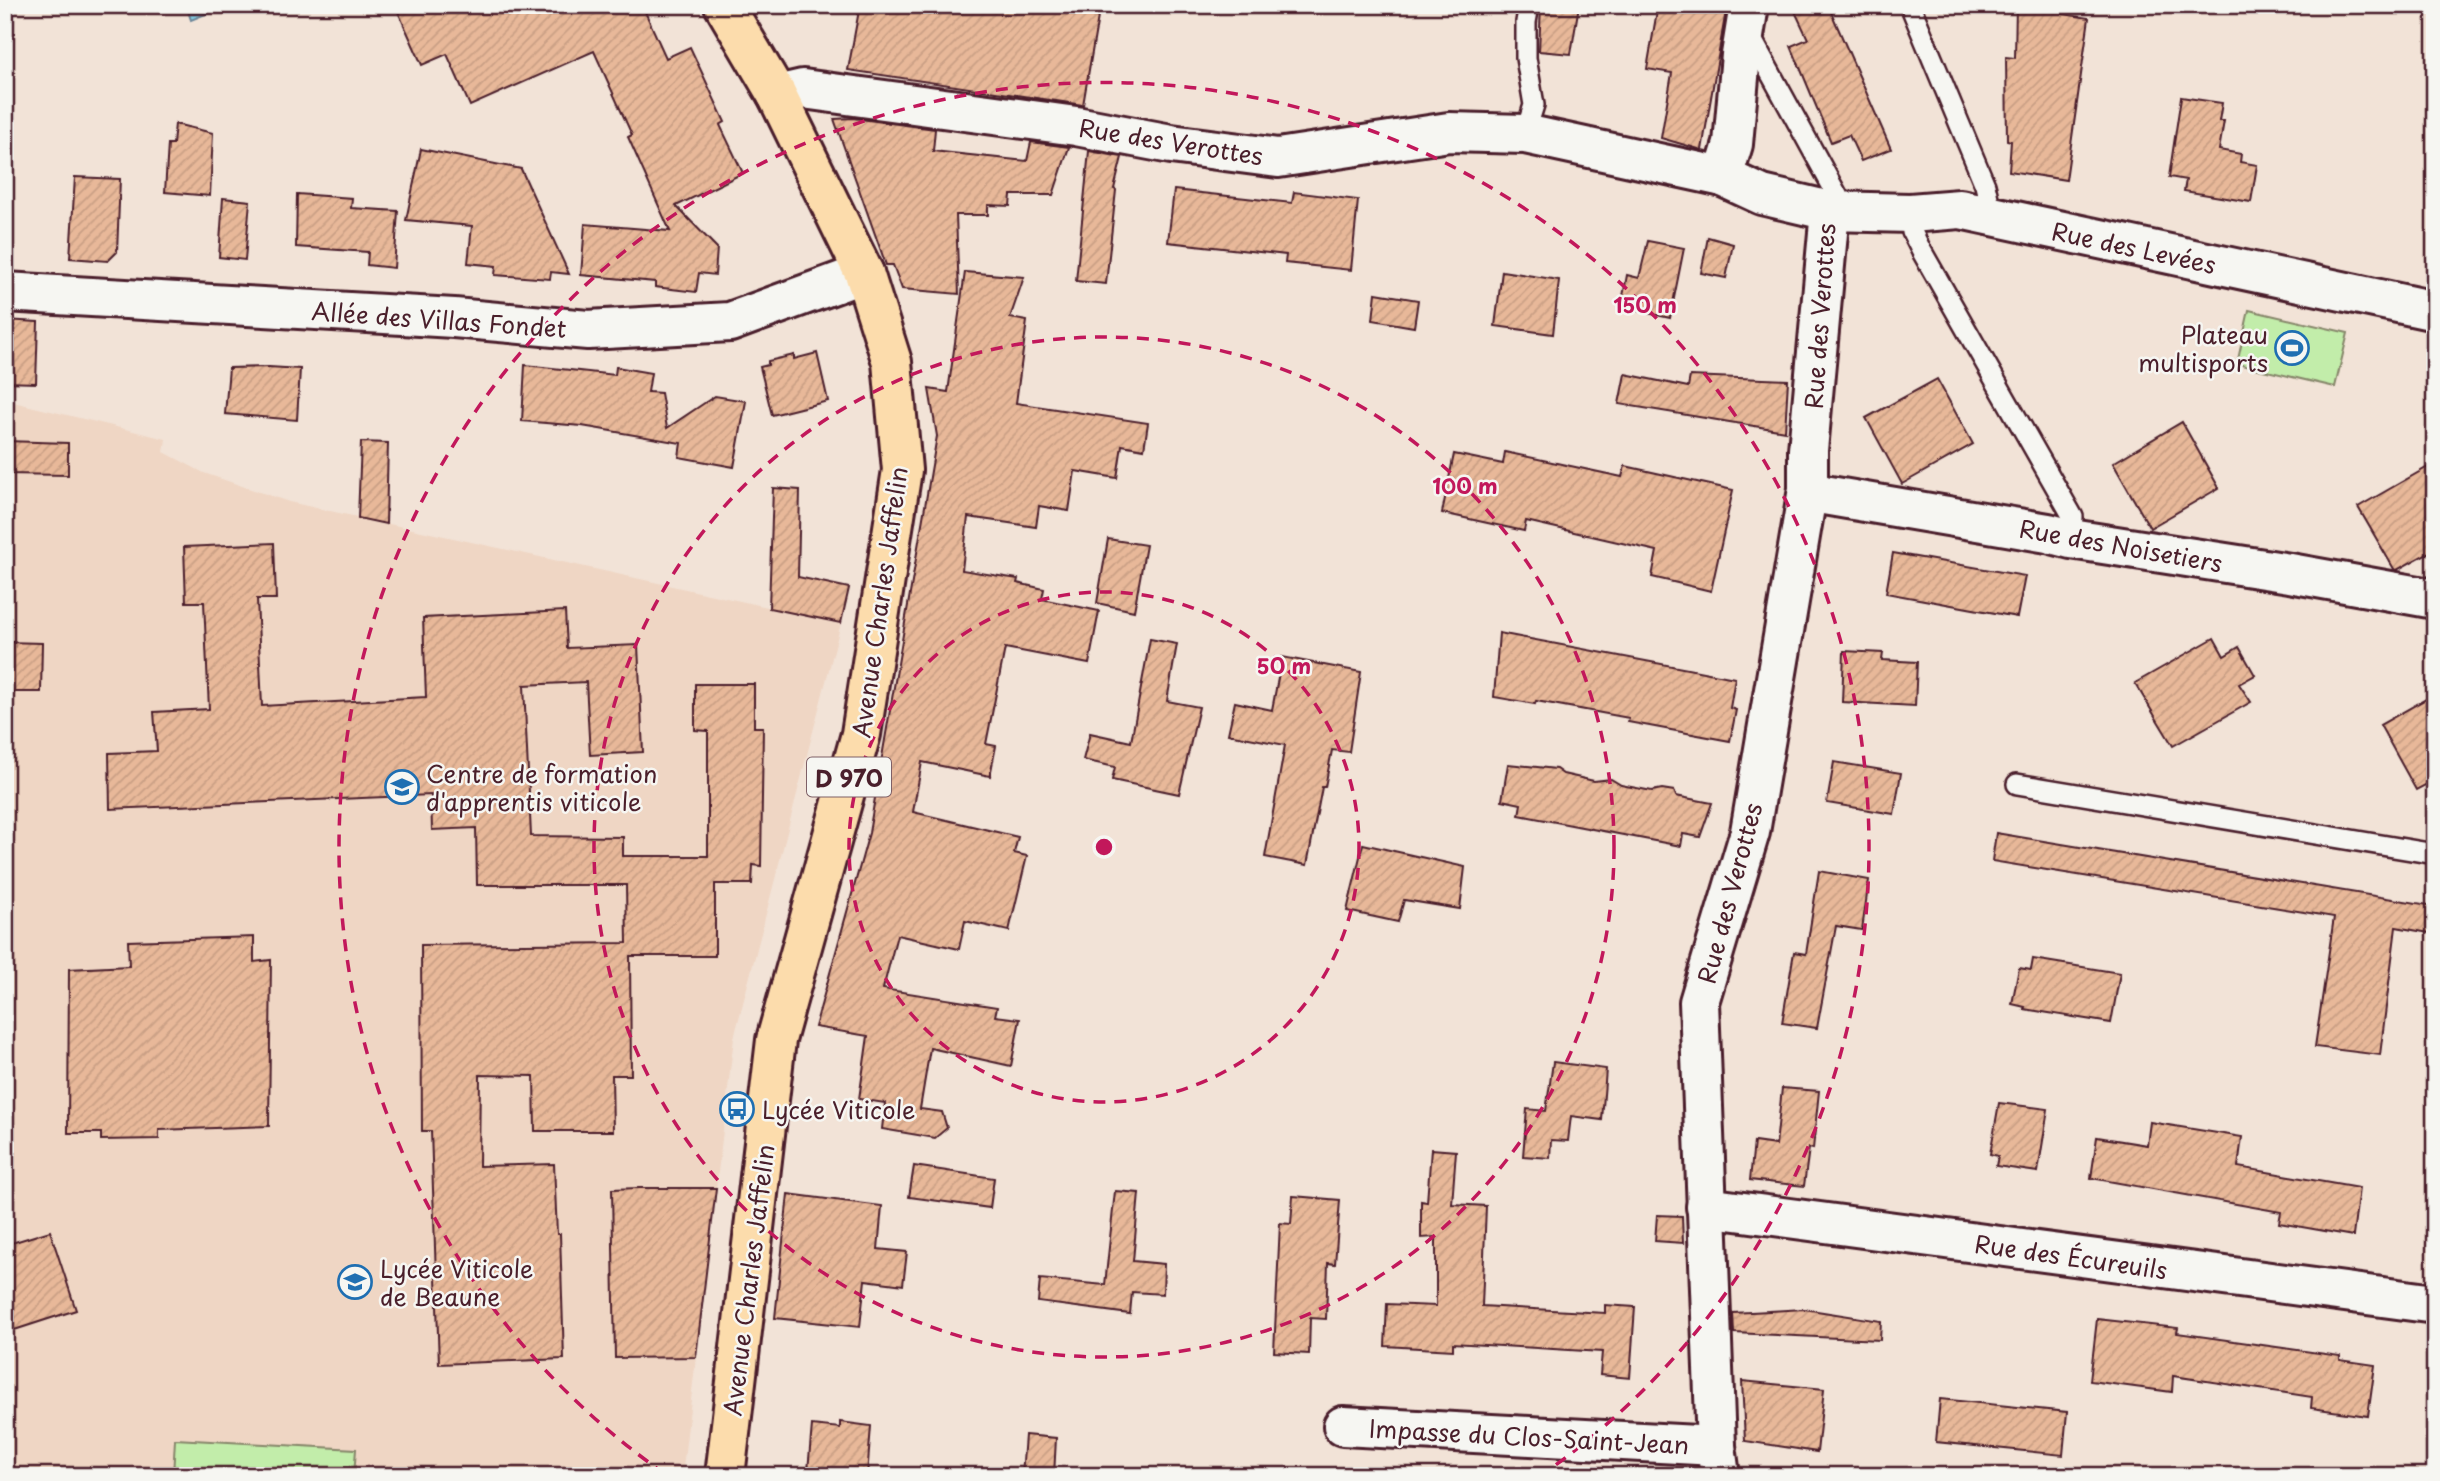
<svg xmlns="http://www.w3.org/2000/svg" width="2440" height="1481" viewBox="0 0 2440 1481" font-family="'Playpen Sans',sans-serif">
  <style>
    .built { fill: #efd6c4 }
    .green { fill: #c2edaa; stroke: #86866a; stroke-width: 2 }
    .water { fill: url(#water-ripples); stroke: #6c8699; stroke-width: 2 }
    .building { fill: url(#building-hatch); stroke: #4a1f2b; stroke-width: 2 }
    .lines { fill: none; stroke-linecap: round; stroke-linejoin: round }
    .service-casing { stroke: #4a1f2b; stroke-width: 24 }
    .minor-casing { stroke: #4a1f2b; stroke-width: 44 }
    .primary-casing { stroke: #4a1f2b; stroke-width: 44 }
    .service { stroke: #f6f6f2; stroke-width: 19 }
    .minor { stroke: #f6f6f2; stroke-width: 38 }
    .primary { stroke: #fcdcac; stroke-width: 38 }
    .ring { fill: none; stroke: #c2185b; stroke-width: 3.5; stroke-dasharray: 12 9 }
    .labels { text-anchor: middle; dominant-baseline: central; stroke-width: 5; stroke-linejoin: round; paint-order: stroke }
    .shield { fill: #f6f6f2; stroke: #7e6067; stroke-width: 2 }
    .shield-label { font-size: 23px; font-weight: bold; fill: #4a1f2b }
    .street-label { font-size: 24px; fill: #4a1f2b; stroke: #f6f6f2 }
    .poi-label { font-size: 24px; fill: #4a1f2b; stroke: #f6f6f2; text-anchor: start }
    .centre { fill: #c2185b; stroke: #f6f6f2; stroke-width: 3.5 }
    .ring-label { font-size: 21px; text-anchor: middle; font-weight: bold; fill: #c2185b; stroke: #f6f6f2; stroke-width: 5; stroke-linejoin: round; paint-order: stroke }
  </style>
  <defs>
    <pattern id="water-ripples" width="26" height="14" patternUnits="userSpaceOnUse" patternTransform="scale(1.75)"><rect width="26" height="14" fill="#82cbe2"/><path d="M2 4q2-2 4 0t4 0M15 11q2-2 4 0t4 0" fill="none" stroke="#72aec2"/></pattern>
    <pattern id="building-hatch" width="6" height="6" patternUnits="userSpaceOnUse" patternTransform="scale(1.75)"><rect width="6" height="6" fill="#e8b899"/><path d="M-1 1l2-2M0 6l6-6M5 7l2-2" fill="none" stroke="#c89e84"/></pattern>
  </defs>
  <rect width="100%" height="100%" fill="#f2e3d7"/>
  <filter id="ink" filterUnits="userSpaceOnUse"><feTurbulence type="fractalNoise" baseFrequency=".0143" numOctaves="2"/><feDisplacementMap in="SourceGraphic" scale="14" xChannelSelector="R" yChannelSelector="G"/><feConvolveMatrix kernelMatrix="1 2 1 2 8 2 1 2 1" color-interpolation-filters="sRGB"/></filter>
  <g filter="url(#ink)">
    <polygon class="built" points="5,400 166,439 164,452 204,473 289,502 841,623 734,1038 682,1476 5,1476"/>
    <g class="green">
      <polygon points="2249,310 2348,333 2335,387 2237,364"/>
      <polygon points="175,1439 356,1449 354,1476 173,1476"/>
    </g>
    <polygon class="water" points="186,5 228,5 191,20"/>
    <g class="building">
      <polygon points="395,5 642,5 666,58 690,47 725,122 720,125 743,173 676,206 717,248 715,275 699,273 696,292 655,287 655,282 581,275 585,224 670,231 628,137 632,135 594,51 470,106 447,54 422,65"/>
      <polygon points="860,5 1100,5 1083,105 848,70"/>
      <polygon points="1541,5 1579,5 1571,54 1539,51"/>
      <polygon points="1658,5 1727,5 1702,150 1661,138 1672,73 1647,69"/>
      <polygon points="1792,5 1828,5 1891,149 1861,161 1849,135 1831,142 1791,46 1808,39"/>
      <polygon points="2016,5 2065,5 2063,14 2089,18 2066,180 2009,171 2011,141 2007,140 2006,57 2015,58"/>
      <polygon points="2181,97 2222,103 2219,121 2224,121 2219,150 2241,154 2240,162 2257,165 2251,202 2184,191 2186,180 2169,177"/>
      <polygon points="853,118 935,129 933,151 1027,161 1031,142 1069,147 1053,195 1011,195 1010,206 988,205 988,215 956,215 959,294 902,289 893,265 886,265 834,119"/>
      <polygon points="175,124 213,133 210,196 165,192 168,144 173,144"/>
      <polygon points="421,149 521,169 569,274 551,272 550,279 495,275 496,266 468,263 472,226 406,220"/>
      <polygon points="1089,151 1122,157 1114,189 1116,190 1106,284 1076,281"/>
      <polygon points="75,177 120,179 117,252 108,261 70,258"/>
      <polygon points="1174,190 1292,203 1294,192 1358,200 1351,270 1285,263 1286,255 1168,242"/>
      <polygon points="297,194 352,198 351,208 398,211 394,268 367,265 368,252 296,247"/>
      <polygon points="223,198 250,201 245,260 219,257"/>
      <polygon points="1708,237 1733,244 1726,278 1701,273"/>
      <polygon points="1648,241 1684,248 1670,318 1621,307 1627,275 1639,278"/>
      <polygon points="1502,271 1559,280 1553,334 1495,326"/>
      <polygon points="965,272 1024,277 1010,318 1027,321 1016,403 1148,423 1144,449 1122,445 1117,478 1075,471 1069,511 1039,506 1036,527 968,517 962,570 1018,579 1017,583 1044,589 1042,599 1099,611 1089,664 1005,648 986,744 996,746 990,776 922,762 913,812 1018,837 1014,853 1027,856 1009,931 965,921 959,949 897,935 883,989 997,1007 995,1016 1020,1019 1011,1066 930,1048 920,1109 942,1112 947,1128 935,1138 882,1129 885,1103 859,1099 868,1036 815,1027 869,833 937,436 929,389 948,392"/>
      <polygon points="1376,293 1418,300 1414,327 1373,320"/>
      <polygon points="5,320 38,322 36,383 5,382"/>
      <polygon points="817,353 828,401 772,415 760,367 768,365 768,361 794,355 794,359"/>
      <polygon points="525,365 615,375 616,367 651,373 648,392 661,393 667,428 715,396 746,401 734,467 679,457 681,443 582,426 522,421"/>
      <polygon points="269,367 300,369 297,420 225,414 229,368"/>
      <polygon points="1625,374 1688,387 1690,376 1788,380 1785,431 1619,404"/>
      <polygon points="1937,379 1973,444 1902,484 1866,418"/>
      <polygon points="2182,422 2219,488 2150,528 2113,463"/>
      <polygon points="5,441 68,443 68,475 5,474"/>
      <polygon points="361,442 388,443 386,524 358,518"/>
      <polygon points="1505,452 1622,477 1625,466 1733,490 1711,591 1652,577 1657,551 1526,521 1524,531 1442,513 1454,454 1503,464"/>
      <polygon points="2435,463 2435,549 2397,570 2394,569 2358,507"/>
      <polygon points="773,488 800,490 798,577 849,588 841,623 769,608"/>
      <polygon points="1108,539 1146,545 1134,611 1097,603"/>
      <polygon points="274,543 276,599 257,599 262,706 426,697 423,618 565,611 567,648 638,645 643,752 590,755 586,682 524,685 531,836 623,837 623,856 708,856 708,731 695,730 695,684 754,684 754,727 763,727 761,866 753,865 752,884 715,884 715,956 630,956 631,1075 612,1075 613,1131 535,1131 534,1076 480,1075 479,1166 554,1164 557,1234 560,1234 564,1359 439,1364 431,1131 422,1131 421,945 627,943 626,885 477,885 476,828 432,830 431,795 110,809 109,753 157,751 154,712 209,709 204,602 186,602 184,547"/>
      <polygon points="1893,553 2025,576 2017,617 1886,593"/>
      <polygon points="1499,633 1735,678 1730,708 1736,710 1730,741 1628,722 1629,718 1536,701 1535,704 1494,697"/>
      <polygon points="2214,638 2224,656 2239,647 2255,675 2239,684 2251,702 2173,746 2135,683"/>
      <polygon points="1150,639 1177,644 1167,701 1199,707 1179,794 1112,780 1115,767 1083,760 1090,733 1131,742"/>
      <polygon points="5,642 42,643 41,692 5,692"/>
      <polygon points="1844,651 1883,653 1882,660 1917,662 1915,706 1842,702"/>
      <polygon points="1282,657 1361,672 1349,752 1332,750 1325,787 1322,787 1307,865 1265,857 1285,745 1228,734 1235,702 1272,710"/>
      <polygon points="2435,694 2435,780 2416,790 2380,725"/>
      <polygon points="1834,762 1901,773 1894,814 1827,803"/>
      <polygon points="1508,764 1556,769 1563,774 1594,781 1611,779 1621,785 1652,791 1662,789 1674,791 1676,796 1712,803 1700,837 1683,834 1681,846 1519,815 1521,804 1502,800"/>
      <polygon points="1996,833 2435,906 2435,934 2396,927 2380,1055 2315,1047 2334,917 1992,861"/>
      <polygon points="1363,844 1465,867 1460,909 1404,900 1398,922 1347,911"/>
      <polygon points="1819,871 1869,880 1862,930 1836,926 1817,1028 1782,1023 1794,952 1806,954"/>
      <polygon points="254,937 254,962 271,960 269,1126 159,1130 159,1139 101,1140 101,1133 68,1133 69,969 129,966 128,941"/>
      <polygon points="2033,959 2120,973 2111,1023 2024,1009 2025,1007 2012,1004 2019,968 2031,970"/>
      <polygon points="1553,1062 1606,1069 1602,1120 1571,1116 1568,1141 1551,1140 1550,1158 1523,1156 1527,1109 1546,1111"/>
      <polygon points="1782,1088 1819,1091 1813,1149 1809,1148 1804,1186 1750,1180 1754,1142 1776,1145"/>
      <polygon points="1999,1103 2048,1109 2038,1172 1996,1166 1998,1156 1990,1154"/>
      <polygon points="2150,1122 2242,1137 2238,1167 2359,1188 2353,1236 2279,1223 2281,1212 2091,1178 2097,1137 2147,1145"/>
      <polygon points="1431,1149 1456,1151 1452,1204 1486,1206 1482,1306 1605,1313 1605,1305 1635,1307 1630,1378 1600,1375 1602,1352 1453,1343 1453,1350 1385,1346 1387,1304 1436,1306 1436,1237 1421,1238 1421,1201 1427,1202"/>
      <polygon points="914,1166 994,1178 990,1208 909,1197"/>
      <polygon points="639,1188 716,1188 696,1357 615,1358 612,1189"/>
      <polygon points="1115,1191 1139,1193 1133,1261 1164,1264 1163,1294 1132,1292 1130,1314 1038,1302 1040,1279 1105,1285"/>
      <polygon points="788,1194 882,1206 878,1249 907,1252 903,1285 865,1280 860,1327 775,1318"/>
      <polygon points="1293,1196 1340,1200 1335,1264 1328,1263 1326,1319 1310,1318 1309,1354 1274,1352 1280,1223 1291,1224"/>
      <polygon points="1657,1215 1682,1216 1683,1243 1655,1241"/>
      <polygon points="50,1231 76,1310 5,1333 5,1245"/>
      <polygon points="1804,1309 1881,1321 1880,1340 1734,1333 1733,1313"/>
      <polygon points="2097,1319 2178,1328 2177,1333 2340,1356 2340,1360 2375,1365 2368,1416 2311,1408 2312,1397 2173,1376 2172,1392 2090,1381"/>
      <polygon points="1742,1381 1824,1389 1817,1452 1745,1441"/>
      <polygon points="1940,1399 2067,1412 2063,1455 1936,1442"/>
      <polygon points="840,1422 871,1426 867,1476 808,1471 812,1425 840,1428"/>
      <polygon points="1025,1435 1056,1438 1054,1476 1022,1476"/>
    </g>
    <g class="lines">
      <g class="service-casing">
        <g id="service">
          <polyline points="1910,5 1985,185 1992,215"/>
          <polyline points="1748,32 1847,213"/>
          <polyline points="1525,134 1534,105 1526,58 1526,22 1529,5"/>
          <polyline points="1910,213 1912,232 1921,250 2073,517 2071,539"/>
          <polyline points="2017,784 2435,854"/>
        </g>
      </g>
      <g class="minor-casing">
        <g id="minor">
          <polyline points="777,95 803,89 1076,126 1171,144 1278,158 1449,132 1525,134 1723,177 1762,195 1830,211 1910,213 1960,209 2435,311"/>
          <polyline points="1723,177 1733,144 1741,55 1749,5"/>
          <polyline points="5,292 454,318 588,330 730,322 864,273"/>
          <polyline points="1808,489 1824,495 2048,533 2071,539 2290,573 2435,599"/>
          <polyline points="1706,1207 2435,1304"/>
          <polyline points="1343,1426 1716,1446"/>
          <polyline points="1720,1476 1716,1446 1699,1002 1750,832 1808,489 1808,450 1830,211"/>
        </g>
      </g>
      <g class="primary-casing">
        <polyline id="primary" points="724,5 777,95 864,273 892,362 902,470 861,734 776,1040 725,1476"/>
      </g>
      <use href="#service" class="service"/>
      <use href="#minor" class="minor"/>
      <use href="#primary" class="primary"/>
    </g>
  </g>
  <g class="ring">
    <circle cx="1104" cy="847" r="255"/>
    <circle cx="1104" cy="847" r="510"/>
    <path d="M665 1474A765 765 0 1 1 1543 1474"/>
  </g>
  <defs>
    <g id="stadium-ring" transform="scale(1.75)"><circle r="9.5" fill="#f6f6f2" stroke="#1f6fb2" stroke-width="1.5"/><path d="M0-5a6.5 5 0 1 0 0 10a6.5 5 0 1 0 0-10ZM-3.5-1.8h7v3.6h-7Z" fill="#1f6fb2"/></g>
    <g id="university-ring" transform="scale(1.75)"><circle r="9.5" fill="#f6f6f2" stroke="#1f6fb2" stroke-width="1.5"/><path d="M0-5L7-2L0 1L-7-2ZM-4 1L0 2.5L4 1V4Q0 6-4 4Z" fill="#1f6fb2"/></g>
    <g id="bus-ring" transform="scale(1.75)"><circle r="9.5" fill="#f6f6f2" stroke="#1f6fb2" stroke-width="1.5"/><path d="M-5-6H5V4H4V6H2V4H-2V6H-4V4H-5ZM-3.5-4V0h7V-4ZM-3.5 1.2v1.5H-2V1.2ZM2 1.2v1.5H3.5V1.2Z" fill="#1f6fb2"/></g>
    <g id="school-ring" transform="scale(1.75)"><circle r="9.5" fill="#f6f6f2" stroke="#1f6fb2" stroke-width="1.5"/><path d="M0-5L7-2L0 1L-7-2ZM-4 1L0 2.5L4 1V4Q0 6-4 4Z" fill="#1f6fb2"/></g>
  </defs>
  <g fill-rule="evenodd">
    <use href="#stadium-ring" x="2292" y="348"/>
    <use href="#university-ring" x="402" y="787"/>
    <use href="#bus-ring" x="737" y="1109"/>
    <use href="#school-ring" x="355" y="1282"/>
  </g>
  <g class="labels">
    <rect class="shield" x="807" y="757.5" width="84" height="39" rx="5"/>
    <g class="shield-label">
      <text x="849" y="777">D 970</text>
    </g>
    <g class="street-label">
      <text transform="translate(1171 141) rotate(9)">Rue des Verottes</text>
      <text transform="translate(2134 247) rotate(12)">Rue des Levées</text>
      <text transform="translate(1819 316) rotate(-86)">Rue des Verottes</text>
      <text transform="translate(439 319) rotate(4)">Allée des Villas Fondet</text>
      <text transform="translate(2121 545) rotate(10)">Rue des Noisetiers</text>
      <text transform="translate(879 602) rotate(-82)">Avenue Charles Jaffelin</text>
      <text transform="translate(1729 893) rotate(-75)">Rue des Verottes</text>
      <text transform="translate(2071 1256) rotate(8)">Rue des Écureuils</text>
      <text transform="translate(748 1280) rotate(-83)">Avenue Charles Jaffelin</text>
      <text transform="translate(1529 1436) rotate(3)">Impasse du Clos-Saint-Jean</text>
    </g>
    <g class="poi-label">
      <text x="2268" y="334" text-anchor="end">Plateau<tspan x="2268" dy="28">multisports</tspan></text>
      <text x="426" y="773">Centre de formation<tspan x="426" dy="28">d'apprentis viticole</tspan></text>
      <text x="762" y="1109">Lycée Viticole</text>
      <text x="380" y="1268">Lycée Viticole<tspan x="380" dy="28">de Beaune</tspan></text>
    </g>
  </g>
  <circle cx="1104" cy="847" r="10" class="centre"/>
  <g class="ring-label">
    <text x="1645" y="313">150 m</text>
    <text x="1465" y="494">100 m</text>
    <text x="1284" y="674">50 m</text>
  </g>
  <rect width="2440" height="1481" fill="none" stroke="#f6f6f2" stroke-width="28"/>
  <rect x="14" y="14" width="2412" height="1453" fill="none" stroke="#4a1f2b" stroke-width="2.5" filter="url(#ink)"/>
</svg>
